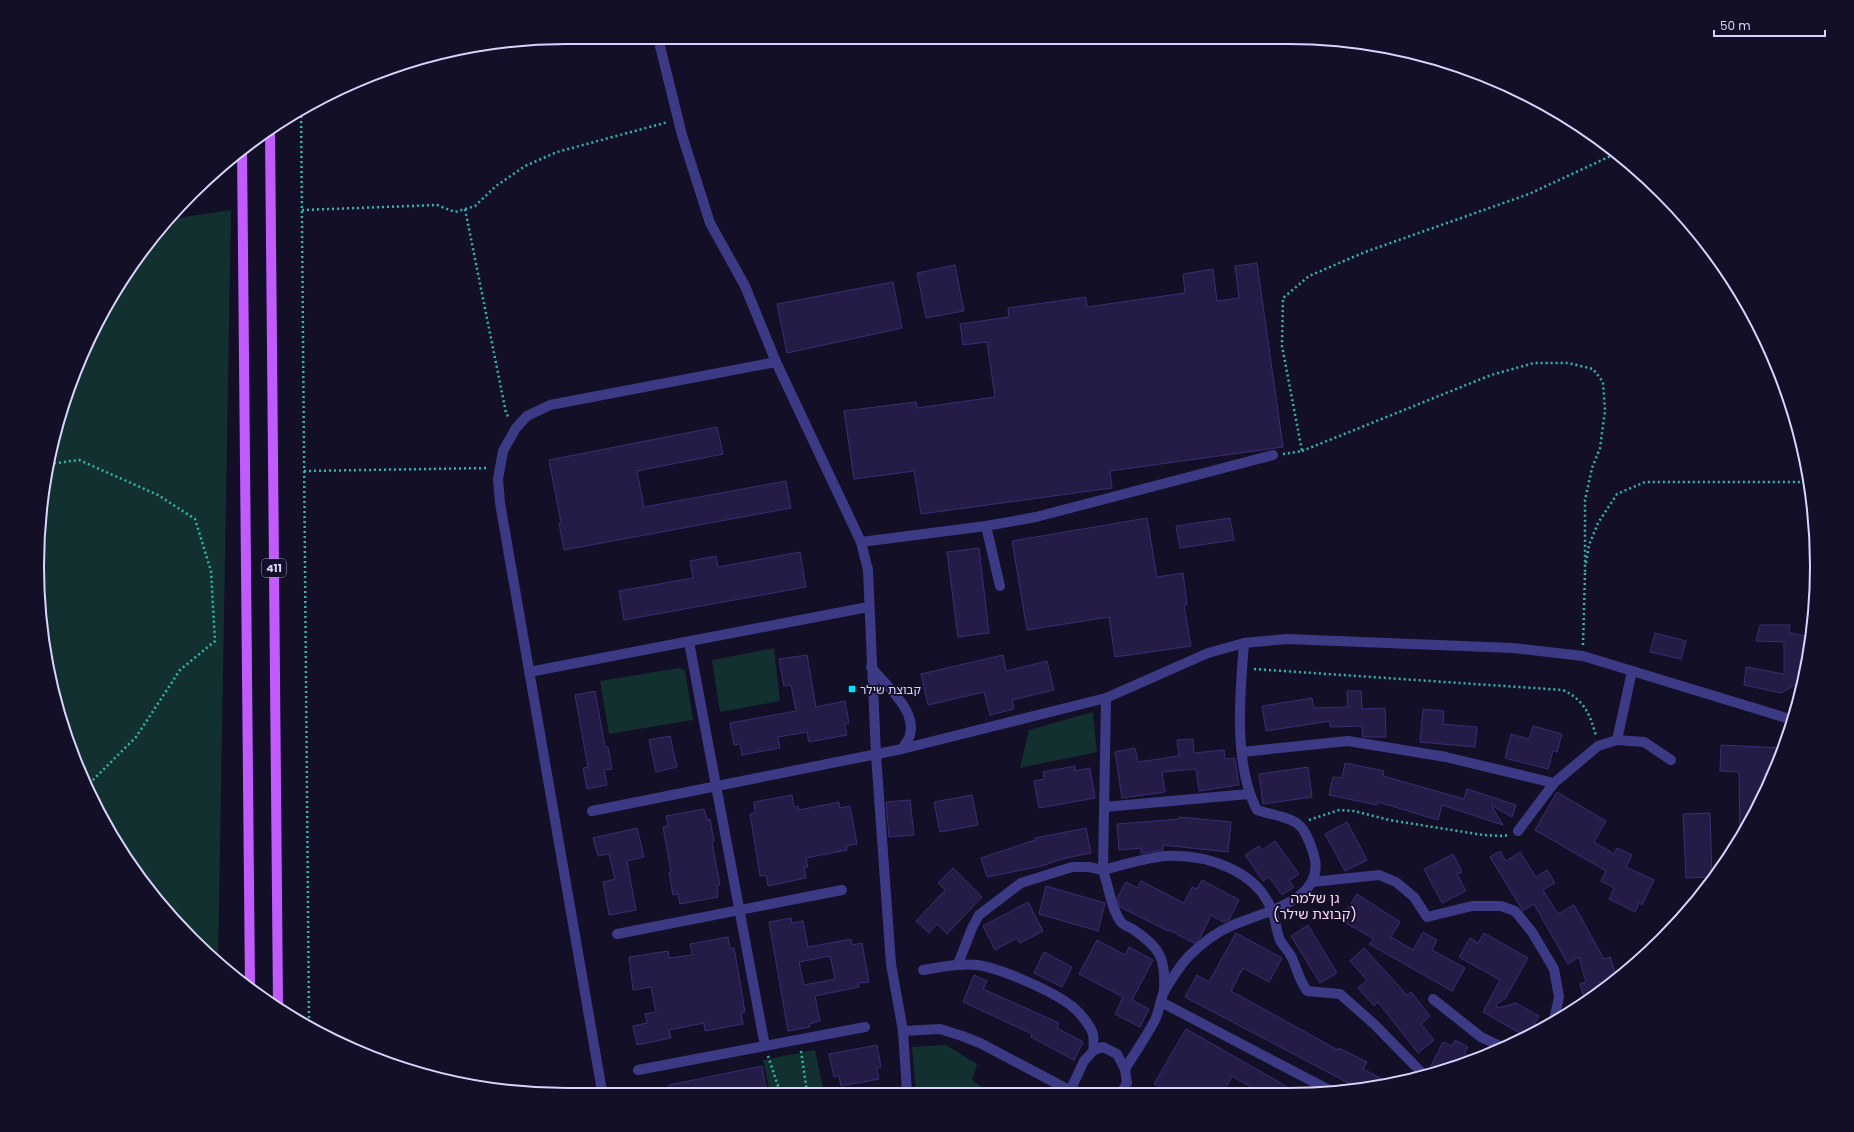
<svg xmlns="http://www.w3.org/2000/svg" width="1854" height="1132" viewBox="0 0 1854 1132" font-family="Poppins,'Noto Sans Hebrew',sans-serif">
  <style>
    .green { fill: #12302f }
    .building { fill: #241b47; stroke: #3b2d73; fill-rule: evenodd }
    .lines { fill: none; stroke-linecap: round; stroke-linejoin: round }
    .path { stroke: #2fb8b0; stroke-width: 2.5; stroke-dasharray: 2 3; stroke-linecap: butt }
    .minor { stroke: #3d3a85; stroke-width: 10 }
    .major { stroke: #c25bff; stroke-width: 10 }
    .poi-dot { fill: #00e5ff; stroke: #130f26; stroke-width: 1.5 }
    .labels { text-anchor: middle; dominant-baseline: central; stroke-width: 4; stroke-linejoin: round; paint-order: stroke }
    .shield { fill: #130f26; stroke: #9e99be; stroke-width: 1 }
    .shield-label { font-size: 11px; font-weight: bold; fill: #d9d4ff }
    .poi-label { font-size: 12px; fill: #d9d4ff; stroke: #130f26; text-anchor: start }
    .quarter-label { font-size: 14px; fill: #ffd6f0; stroke: #130f26 }
    .rim { fill: none; stroke: #d9d4ff; stroke-width: 2 }
  </style>
  <rect width="100%" height="100%" fill="#130f26"/>
  <g class="green">
    <polygon points="231,210 218,963 192,940 126,860 65,736 42,635 37,566 42,497 65,396 92,332 146,244 171,219"/>
    <polygon points="774,648 780,701 720,712 712,660"/>
    <polygon points="679,668 685,670 693,720 609,734 600,681"/>
    <polygon points="1093,712 1097,752 1020,768 1029,730"/>
    <polygon points="946,1045 977,1064 972,1080 990,1093 916,1092 912,1047"/>
    <polygon points="815,1050 824,1092 770,1092 763,1060"/>
  </g>
  <g class="building">
    <polygon points="1257,263 1283,447 1110,471 1112,488 921,514 914,471 854,479 844,411 916,402 917,408 995,397 987,342 963,345 960,324 1009,317 1008,308 1086,297 1087,307 1185,293 1183,274 1213,269 1217,301 1239,298 1235,266"/>
    <polygon points="955,265 964,311 926,318 917,273"/>
    <polygon points="893,282 902,328 787,353 777,304"/>
    <polygon points="717,427 723,454 637,471 644,507 786,481 791,508 564,550 559,523 561,523 549,460"/>
    <polygon points="1147,518 1157,577 1183,573 1187,604 1184,605 1191,646 1115,657 1109,617 1027,630 1012,541"/>
    <polygon points="1230,518 1234,540 1180,548 1176,526"/>
    <polygon points="979,548 989,633 958,637 947,552"/>
    <polygon points="800,552 806,587 624,620 619,591 693,578 690,561 716,556 718,567"/>
    <polygon points="1760,625 1790,625 1789,633 1805,636 1802,681 1781,693 1744,685 1746,667 1784,674 1784,642 1756,641"/>
    <polygon points="1655,633 1686,641 1681,659 1650,652"/>
    <polygon points="807,655 816,707 845,701 849,723 845,724 847,735 809,742 807,732 778,737 780,748 742,755 740,744 734,745 730,723 796,711 791,685 784,686 779,659"/>
    <polygon points="1003,655 1006,671 1047,661 1054,690 1012,700 1014,709 990,715 984,692 928,705 921,674"/>
    <polygon points="595,691 605,747 608,747 612,769 604,770 607,785 587,789 583,768 588,767 575,695"/>
    <polygon points="1347,691 1361,691 1362,709 1385,708 1386,737 1363,737 1362,726 1330,727 1330,721 1266,731 1262,706 1312,698 1314,708 1348,707"/>
    <polygon points="1423,709 1444,711 1443,724 1477,727 1475,747 1420,742"/>
    <polygon points="1533,726 1562,734 1557,752 1553,751 1548,769 1505,758 1511,734 1529,739"/>
    <polygon points="670,736 677,767 656,772 649,740"/>
    <polygon points="1193,739 1194,753 1224,750 1225,759 1235,758 1239,785 1199,791 1196,769 1162,772 1165,792 1122,798 1115,752 1135,748 1138,762 1179,756 1177,740"/>
    <polygon points="1721,745 1782,748 1772,773 1765,773 1765,793 1763,800 1740,837 1739,772 1720,771"/>
    <polygon points="1345,763 1384,771 1383,776 1464,799 1467,789 1516,805 1512,817 1491,805 1503,825 1442,805 1438,820 1378,802 1377,805 1329,795 1333,777 1342,778"/>
    <polygon points="1075,766 1075,771 1090,768 1095,798 1039,808 1034,781 1044,779 1043,772"/>
    <polygon points="1308,767 1312,797 1263,804 1259,774"/>
    <polygon points="1557,792 1606,821 1594,842 1614,854 1617,848 1632,855 1626,867 1654,880 1642,905 1639,903 1635,912 1609,899 1614,888 1601,881 1606,871 1535,830"/>
    <polygon points="792,795 794,807 798,806 799,810 839,802 840,808 850,806 857,844 846,846 847,850 806,858 808,867 804,867 806,878 768,886 766,875 760,876 750,814 755,813 754,802"/>
    <polygon points="972,795 978,825 940,832 934,802"/>
    <polygon points="910,800 914,835 889,837 886,802"/>
    <polygon points="704,809 707,820 710,819 714,841 712,842 720,885 717,886 718,897 680,904 678,894 673,895 669,872 671,872 663,827 668,826 666,816"/>
    <polygon points="1710,813 1712,877 1686,878 1683,814"/>
    <polygon points="1179,817 1231,822 1228,852 1163,845 1163,850 1144,853 1141,853 1141,848 1119,850 1117,824 1179,819"/>
    <polygon points="1347,822 1367,860 1345,871 1325,834"/>
    <polygon points="637,828 644,857 627,861 636,910 609,915 603,882 615,879 609,854 598,856 593,838"/>
    <polygon points="1086,828 1091,853 1062,859 1042,866 987,877 981,858 1035,840 1035,838"/>
    <polygon points="1275,841 1299,874 1289,881 1294,887 1282,895 1269,877 1263,881 1245,855 1259,846 1262,850"/>
    <polygon points="1500,851 1506,861 1520,852 1536,877 1547,870 1555,883 1543,890 1558,914 1574,905 1604,959 1610,957 1617,978 1585,1001 1580,984 1586,982 1579,957 1568,964 1534,904 1523,911 1490,857"/>
    <polygon points="1453,854 1462,872 1457,874 1466,891 1442,903 1424,869"/>
    <polygon points="953,868 982,897 947,934 937,924 929,933 916,921 945,890 938,883"/>
    <polygon points="1202,880 1239,900 1229,920 1223,922 1211,915 1200,938 1194,943 1169,930 1168,931 1120,907 1117,898 1126,882 1137,888 1141,881 1184,903 1192,887 1197,889"/>
    <polygon points="1046,886 1105,903 1098,931 1039,914"/>
    <polygon points="1357,894 1400,922 1391,937 1413,950 1423,932 1437,940 1432,950 1465,968 1452,991 1369,944 1374,939 1341,920"/>
    <polygon points="1028,902 1043,931 1020,943 1017,938 995,950 983,926"/>
    <path d="M 791,918 L 792,923 L 803,921 L 808,947 L 851,939 L 852,945 L 862,943 L 869,982 L 858,983 L 859,987 L 815,996 L 820,1021 L 809,1024 L 810,1027 L 788,1031 L 769,922 ZM 830,956 L 835,979 L 804,985 L 799,962 Z"/>
    <polygon points="1308,925 1337,973 1320,983 1291,936"/>
    <polygon points="1236,933 1282,958 1269,982 1243,968 1231,991 1338,1050 1339,1048 1367,1062 1363,1069 1390,1083 1358,1088 1185,997 1197,975 1209,982"/>
    <polygon points="1484,933 1528,958 1505,999 1496,1004 1498,1008 1516,1003 1539,1016 1529,1034 1525,1036 1483,1012 1500,980 1459,957 1470,938 1478,943"/>
    <polygon points="728,937 730,948 734,948 738,970 745,1012 741,1013 743,1024 705,1031 704,1023 669,1030 671,1038 637,1045 633,1026 647,1023 645,1014 656,1012 651,987 633,990 629,957 668,951 669,958 692,955 690,944"/>
    <polygon points="1097,940 1125,955 1129,947 1153,960 1132,1000 1149,1009 1140,1027 1115,1014 1123,997 1079,974"/>
    <polygon points="1364,948 1407,995 1411,992 1430,1016 1421,1024 1434,1040 1418,1053 1378,1002 1374,1006 1358,988 1367,980 1350,961"/>
    <polygon points="1044,952 1072,967 1062,987 1034,973"/>
    <polygon points="974,975 987,981 983,989 1059,1023 1057,1028 1083,1042 1074,1060 1031,1037 1032,1034 963,1002"/>
    <polygon points="1186,1029 1279,1082 1298,1094 1263,1094 1232,1076 1223,1093 1171,1093 1154,1084"/>
    <polygon points="1455,1040 1468,1047 1464,1053 1473,1057 1440,1071 1431,1066 1443,1042 1452,1046"/>
    <polygon points="877,1045 881,1067 877,1068 879,1079 841,1086 839,1076 834,1077 829,1054"/>
    <polygon points="762,1066 766,1088 762,1089 763,1092 669,1091 669,1085"/>
  </g>
  <g class="lines">
    <g class="path">
      <polyline points="301,111 309,1023"/>
      <polyline points="465,209 506,413 509,418"/>
      <polyline points="302,210 437,205 455,212 475,206 496,186 525,166 557,152 668,122"/>
      <polyline points="1302,451 1491,375 1534,363 1568,363 1593,369 1603,382 1605,411 1600,448 1592,468 1585,500 1585,573"/>
      <polyline points="1283,454 1302,451 1282,346 1283,298 1309,276 1365,252 1529,194 1617,153"/>
      <polyline points="49,464 79,460 158,495 195,519 211,571 215,641 180,670 136,737 92,781 88,781"/>
      <polyline points="304,471 489,468"/>
      <polyline points="1586,563 1589,545 1598,523 1617,494 1645,482 1809,482"/>
      <polyline points="1583,645 1585,572"/>
      <path d="M 1254,669 L 1563,690 C 1584,700 1590,714 1596,736"/>
      <polyline points="1309,820 1339,810 1354,811 1389,820 1483,835 1504,836 1508,835"/>
      <polyline points="801,1051 807,1092"/>
      <polyline points="768,1056 780,1092"/>
    </g>
    <g class="minor">
      <polyline points="659,42 682,135 710,223 745,286 776,362 861,542 868,570 876,755 891,964 903,1031 940,1029 962,1036 980,1043 1069,1090"/>
      <polyline points="986,526 1000,586"/>
      <polyline points="861,542 986,526 1036,517 1273,455"/>
      <polyline points="689,642 765,1046"/>
      <path d="M 871,667 C 885,685 917,710 910,735 C 909,740 904,745 902,749"/>
      <polyline points="529,672 868,607"/>
      <path d="M 1106,698 L 1103,870 C 1123,865 1144,858 1165,856 C 1206,854 1257,870 1272,911 C 1276,920 1276,931 1280,940 C 1283,946 1289,951 1292,958 C 1298,971 1298,978 1307,991 L 1340,994 L 1374,1024 L 1426,1077"/>
      <polyline points="1617,740 1632,671"/>
      <polyline points="1242,752 1348,741 1446,757 1554,783 1598,746 1617,740 1644,742 1671,760"/>
      <polyline points="1104,807 1249,794"/>
      <polyline points="592,811 902,749 1106,698 1208,653 1244,643 1287,639 1513,648 1583,656 1793,720"/>
      <polyline points="1518,831 1554,783"/>
      <polyline points="1312,882 1379,875 1396,882 1414,897 1427,917 1472,906 1501,906 1515,911 1532,932 1554,969 1559,997 1553,1024"/>
      <polyline points="617,934 842,890"/>
      <path d="M 958,964 L 972,928 L 979,915 L 1021,883 L 1072,867 L 1089,867 L 1103,870 C 1108,885 1112,911 1121,922 C 1124,926 1130,927 1134,930 C 1161,948 1166,960 1164,991"/>
      <path d="M 923,970 C 941,967 959,963 978,965 C 1002,969 1053,991 1073,1007 C 1080,1013 1090,1025 1093,1034 C 1094,1039 1093,1045 1094,1050"/>
      <polyline points="1433,999 1481,1037 1500,1046"/>
      <polyline points="1161,1002 1333,1092"/>
      <polyline points="903,1031 907,1092"/>
      <path d="M 1125,1069 C 1135,1053 1146,1037 1155,1020 C 1159,1012 1160,1002 1163,994 C 1168,984 1181,964 1189,956 C 1201,944 1215,933 1231,926 C 1261,912 1330,901 1313,852 C 1310,843 1306,831 1299,825 C 1291,817 1268,814 1257,810 C 1233,764 1240,693 1244,643"/>
      <polyline points="638,1070 865,1027"/>
      <polyline points="602,1091 500,503 498,479 503,451 516,428 527,416 550,405 776,362"/>
      <polyline points="1069,1093 1084,1061 1094,1050 1103,1047 1117,1054 1125,1069 1127,1083 1121,1093"/>
    </g>
    <g class="major">
      <polyline points="270,130 278,1005"/>
      <polyline points="242,148 250,989"/>
    </g>
  </g>
  <rect class="poi-dot" x="848" y="685" width="8" height="8" rx="2"/>
  <g class="labels">
    <rect class="shield" x="262" y="559" width="24" height="18" rx="3"/>
    <g class="shield-label">
      <text x="274" y="568">411</text>
    </g>
    <g class="poi-label">
      <text x="860" y="689">קבוצת שילר</text>
    </g>
    <g class="quarter-label">
      <text x="1315" y="898">גן שלמה<tspan x="1315" dy="16">(קבוצת שילר)</tspan></text>
    </g>
  </g>
  <path d="M0 0H1854V1132H0ZM566 44H1288A522 522 0 0 1 1810 566V566A522 522 0 0 1 1288 1088H566A522 522 0 0 1 44 566V566A522 522 0 0 1 566 44Z" fill="#130f26" fill-rule="evenodd"/>
  <path class="rim" d="M566 44H1288A522 522 0 0 1 1810 566V566A522 522 0 0 1 1288 1088H566A522 522 0 0 1 44 566V566A522 522 0 0 1 566 44Z"/>
  <path d="M1714 30v6h111v-6" fill="none" stroke="#d9d4ff" stroke-width="2"/>
  <text x="1720" y="30" font-size="12" fill="#d9d4ff" stroke="#130f26" stroke-width="3" paint-order="stroke">50 m</text>
</svg>
